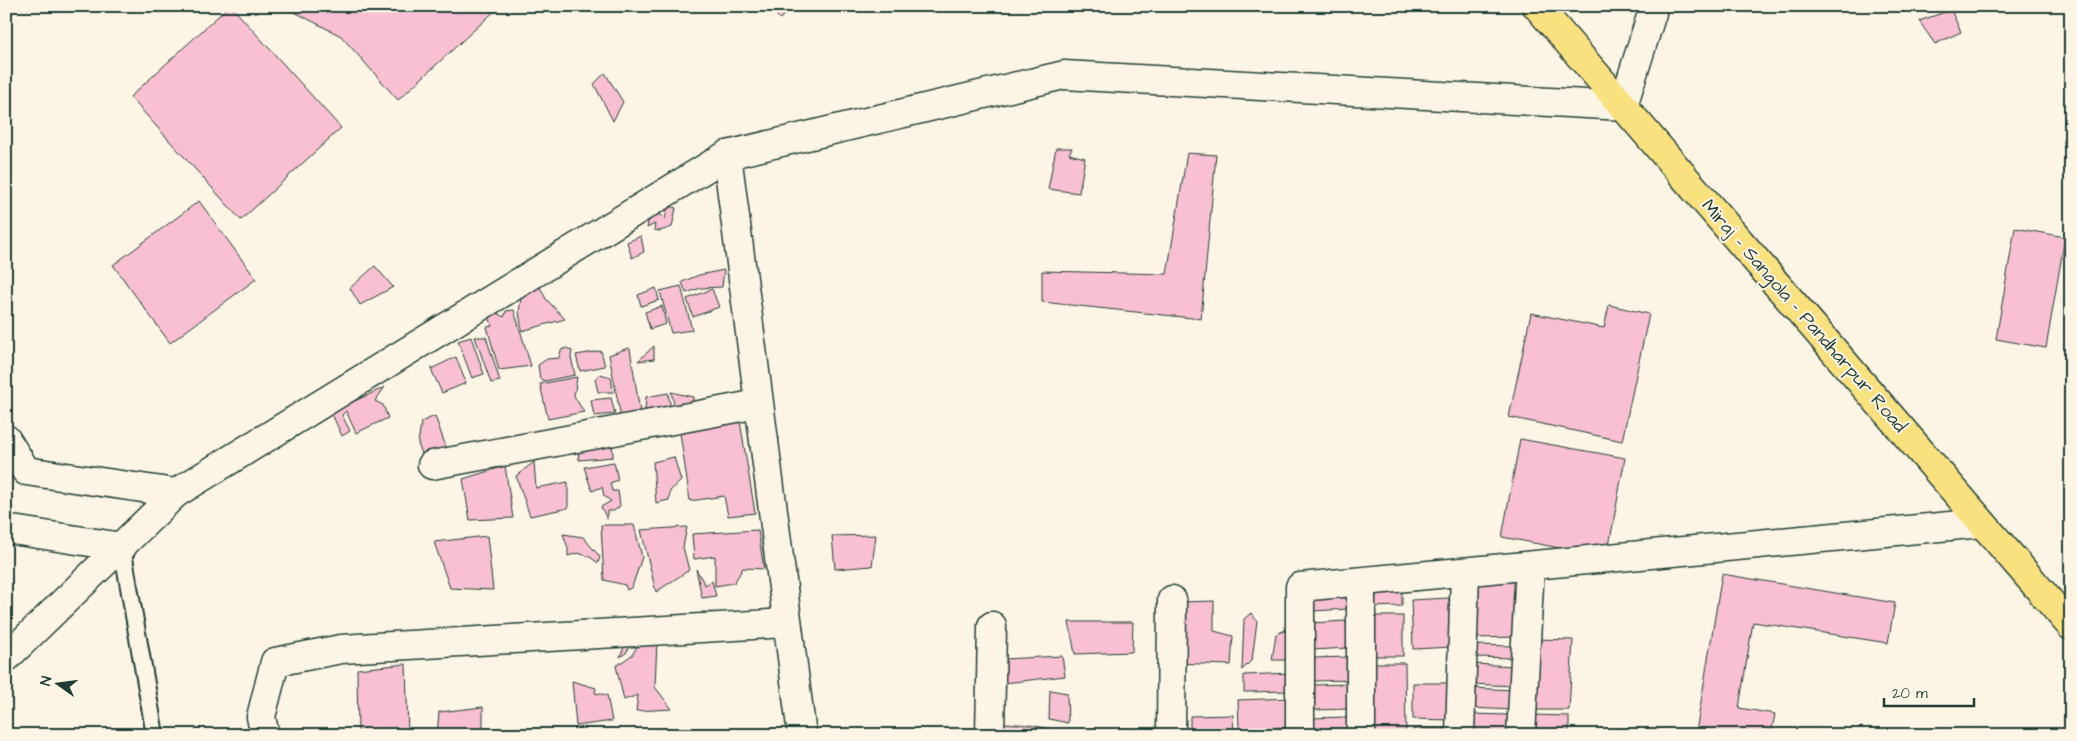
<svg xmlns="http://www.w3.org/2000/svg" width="2077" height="741" viewBox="0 0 2077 741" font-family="'Architects Daughter',sans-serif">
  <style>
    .building { fill: #f9c0d3; stroke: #1f3d34 }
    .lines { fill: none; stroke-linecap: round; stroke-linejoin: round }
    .lane-casing { stroke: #1f3d34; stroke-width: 20 }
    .street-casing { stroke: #1f3d34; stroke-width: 31 }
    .secondary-casing { stroke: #1f3d34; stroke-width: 31 }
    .highway-casing { stroke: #1f3d34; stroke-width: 31 }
    .lane { stroke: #fcf5e5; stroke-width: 16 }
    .street { stroke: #fcf5e5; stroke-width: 28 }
    .secondary { stroke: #fcf5e5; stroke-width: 28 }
    .highway { stroke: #fae180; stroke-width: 28 }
    .labels { text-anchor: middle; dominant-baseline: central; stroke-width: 4; stroke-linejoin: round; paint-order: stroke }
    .street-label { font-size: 19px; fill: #1f3d34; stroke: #fcf5e5 }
  </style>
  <rect width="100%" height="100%" fill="#fcf5e5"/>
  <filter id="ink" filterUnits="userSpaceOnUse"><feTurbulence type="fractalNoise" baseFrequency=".02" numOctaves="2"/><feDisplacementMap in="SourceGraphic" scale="10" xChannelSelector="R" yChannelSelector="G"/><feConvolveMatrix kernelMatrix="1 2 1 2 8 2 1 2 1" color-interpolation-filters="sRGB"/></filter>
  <g filter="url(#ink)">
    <g class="building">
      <polygon points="229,6 231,6 341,128 241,220 130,97"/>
      <polygon points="283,6 498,6 499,7 398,100 341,36"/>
      <polygon points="768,6 792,6 780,19"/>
      <polygon points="1737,6 1757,6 1760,11 1740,11"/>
      <polygon points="1951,10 1961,32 1935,44 1919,21"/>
      <polygon points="605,73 623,102 613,121 594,84"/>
      <polygon points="1056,148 1072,148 1069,154 1085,158 1079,193 1048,189"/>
      <polygon points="1187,153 1216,155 1201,319 1042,302 1042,271 1167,274"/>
      <polygon points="199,201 256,279 170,343 113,265"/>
      <polygon points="668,206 676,208 672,227 660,231 654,230 655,224 647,228 648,222 658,212 665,219"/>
      <polygon points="2015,228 2065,237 2046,348 1996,339"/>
      <polygon points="641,236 644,252 632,258 627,242"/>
      <polygon points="375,266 393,287 360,305 350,288"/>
      <polygon points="724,270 722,287 701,288 686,293 682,282 699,275"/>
      <polygon points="537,281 546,299 565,319 522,331 519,312 521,298"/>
      <polygon points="681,286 692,330 671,333 660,291"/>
      <polygon points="656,288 659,300 641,306 638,295"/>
      <polygon points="712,289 719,307 693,317 687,299"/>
      <polygon points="1609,305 1649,314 1622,441 1509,417 1531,313 1604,328"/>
      <polygon points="662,306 666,324 650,329 645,312"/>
      <polygon points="487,308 498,308 498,314 504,317 506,311 514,310 531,366 499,370 487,327 492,326"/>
      <polygon points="471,337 484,374 472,378 458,341"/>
      <polygon points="475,337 486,337 500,381 491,383"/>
      <polygon points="654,346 654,359 638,361"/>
      <polygon points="567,348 572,351 571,357 575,375 545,381 540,379 538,365 547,359 559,358 561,350"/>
      <polygon points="628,348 630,349 640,412 621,418 609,355"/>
      <polygon points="601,351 605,366 580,371 576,355"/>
      <polygon points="456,357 466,383 442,393 431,369"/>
      <polygon points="600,374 611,377 613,392 598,392 595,379"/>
      <polygon points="577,377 574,396 584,412 548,419 540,384"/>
      <polygon points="385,387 375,401 383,405 388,418 356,433 346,411 342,415 350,431 342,436 331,412"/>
      <polygon points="671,392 693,397 694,412 675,408"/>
      <polygon points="668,393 670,404 658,419 645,410 646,397"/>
      <polygon points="611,398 615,414 594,416 591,400"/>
      <polygon points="435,416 446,447 423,456 418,444 421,422"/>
      <polygon points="740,421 755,513 728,516 724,496 690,501 679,426"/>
      <polygon points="612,438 613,457 579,460 578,448"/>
      <polygon points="1520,439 1625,458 1607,557 1502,537"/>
      <polygon points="674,457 681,481 670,491 669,500 656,503 653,462"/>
      <polygon points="534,462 536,488 568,482 568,508 530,516 516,476"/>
      <polygon points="614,462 618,480 610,483 612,491 618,491 620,506 614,511 607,511 607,519 601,507 611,501 604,496 602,487 592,491 584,467"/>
      <polygon points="505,466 513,518 470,520 463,479"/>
      <polygon points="601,525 634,525 642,557 632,587 627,590 625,585 604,580"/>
      <polygon points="687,527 683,547 689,570 656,592 641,530"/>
      <polygon points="758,530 764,569 743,568 734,583 715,586 715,556 694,559 692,534"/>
      <polygon points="563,534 583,537 600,557 598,563 590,557 578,553 568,556 568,548"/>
      <polygon points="876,535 872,566 835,569 832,536"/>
      <polygon points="487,536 493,590 450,588 434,542"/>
      <polygon points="696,569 705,585 712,581 716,596 702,598"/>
      <polygon points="1722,574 1895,603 1888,643 1753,622 1739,708 1775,714 1771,735 1713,735 1696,732"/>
      <polygon points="1516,581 1517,637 1474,638 1474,582"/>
      <polygon points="1402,583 1402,606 1371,607 1370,584"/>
      <polygon points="1346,590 1347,609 1312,611 1311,592"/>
      <polygon points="1449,598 1452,647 1413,649 1411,600"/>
      <polygon points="1214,601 1214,631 1233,636 1231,665 1172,663 1182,602"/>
      <polygon points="702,612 734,613 701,619"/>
      <polygon points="1251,613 1257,621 1252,660 1242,670 1244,619"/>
      <rect x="1369" y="616" width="34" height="40"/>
      <polygon points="1346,621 1348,648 1312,650 1310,623"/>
      <polygon points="1069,622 1133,622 1132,652 1075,654"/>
      <polygon points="1288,629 1290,660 1272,660 1276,634"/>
      <polygon points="1535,639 1573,640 1569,710 1532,710"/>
      <polygon points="627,640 657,641 655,687 672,709 636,711 638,695 624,700 616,666 632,655 638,645 631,644 626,653 620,657"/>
      <polygon points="1474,645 1514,646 1514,658 1474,657"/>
      <polygon points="1062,656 1065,676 1004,683 1004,659"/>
      <polygon points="1351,657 1351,680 1314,681 1313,658"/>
      <polygon points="1368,663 1405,663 1406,735 1368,735"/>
      <polygon points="406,664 408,735 358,735 357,669"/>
      <polygon points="1472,664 1516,666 1515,686 1471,684"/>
      <polygon points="1292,673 1292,691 1244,692 1244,675"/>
      <polygon points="572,681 596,688 595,693 607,695 612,721 576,726"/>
      <polygon points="1413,683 1453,683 1453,720 1413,719"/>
      <polygon points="1349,684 1349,709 1313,710 1313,685"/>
      <polygon points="1470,688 1514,690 1513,710 1469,708"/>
      <polygon points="1050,690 1067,693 1068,723 1049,719"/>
      <polygon points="1293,698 1294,727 1239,729 1238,700"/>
      <polygon points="483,707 483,735 437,735 439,712"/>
      <polygon points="1470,714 1508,715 1508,735 1469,735"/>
      <polygon points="1233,715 1234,735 1190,735 1190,716"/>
      <polygon points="1530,715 1569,716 1569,735 1530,735"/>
      <polygon points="1348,717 1348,735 1312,735 1311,718"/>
      <polygon points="994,722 1029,725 1052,729 1051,735 995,735"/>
      <rect x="1413" y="729" width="38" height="6"/>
    </g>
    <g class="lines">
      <g class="lane-casing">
        <polyline id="lane" points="122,547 155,735"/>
      </g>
      <g class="street-casing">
        <g id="street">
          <polyline points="1623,106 1652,13 1652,6"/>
          <polyline points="727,155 802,735"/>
          <polyline points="432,465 758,404"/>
          <polyline points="6,529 122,547"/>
          <polyline points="6,658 176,493"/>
          <polyline points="265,735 261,717 275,662 341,649 787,623"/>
          <polyline points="990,735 992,626"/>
          <polyline points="1171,735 1172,600"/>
          <polyline points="1300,735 1300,587 1982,523"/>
          <polyline points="1361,735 1361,582"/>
          <polyline points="1460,735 1465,572"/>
          <polyline points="1521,735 1530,566"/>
        </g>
      </g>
      <g class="secondary-casing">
        <polyline id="secondary" points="6,439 26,471 176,493 727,155 1064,75 1623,106"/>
      </g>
      <g class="highway-casing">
        <polyline id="highway" points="1537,6 2071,626"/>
      </g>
      <use href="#lane" class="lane"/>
      <use href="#street" class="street"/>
      <use href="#secondary" class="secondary"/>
      <use href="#highway" class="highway"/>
    </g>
  </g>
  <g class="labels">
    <g class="street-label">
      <text transform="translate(1804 316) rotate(49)">Miraj - Sangola - Pandharpur Road</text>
    </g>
  </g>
  <rect width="2077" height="741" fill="none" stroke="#fcf5e5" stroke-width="25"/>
  <rect x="12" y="12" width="2052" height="716" fill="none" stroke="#1f3d34" stroke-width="2" filter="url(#ink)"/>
  <g transform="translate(58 684) rotate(284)" stroke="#fcf5e5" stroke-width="4" paint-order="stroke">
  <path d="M0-4L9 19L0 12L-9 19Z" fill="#1f3d34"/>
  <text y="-8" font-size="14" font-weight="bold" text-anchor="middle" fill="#1f3d34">N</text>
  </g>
  <path d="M1884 698v8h90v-8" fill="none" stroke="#1f3d34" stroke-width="2.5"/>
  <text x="1892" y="698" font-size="15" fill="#1f3d34" stroke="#fcf5e5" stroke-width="4" paint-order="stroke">20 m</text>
</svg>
